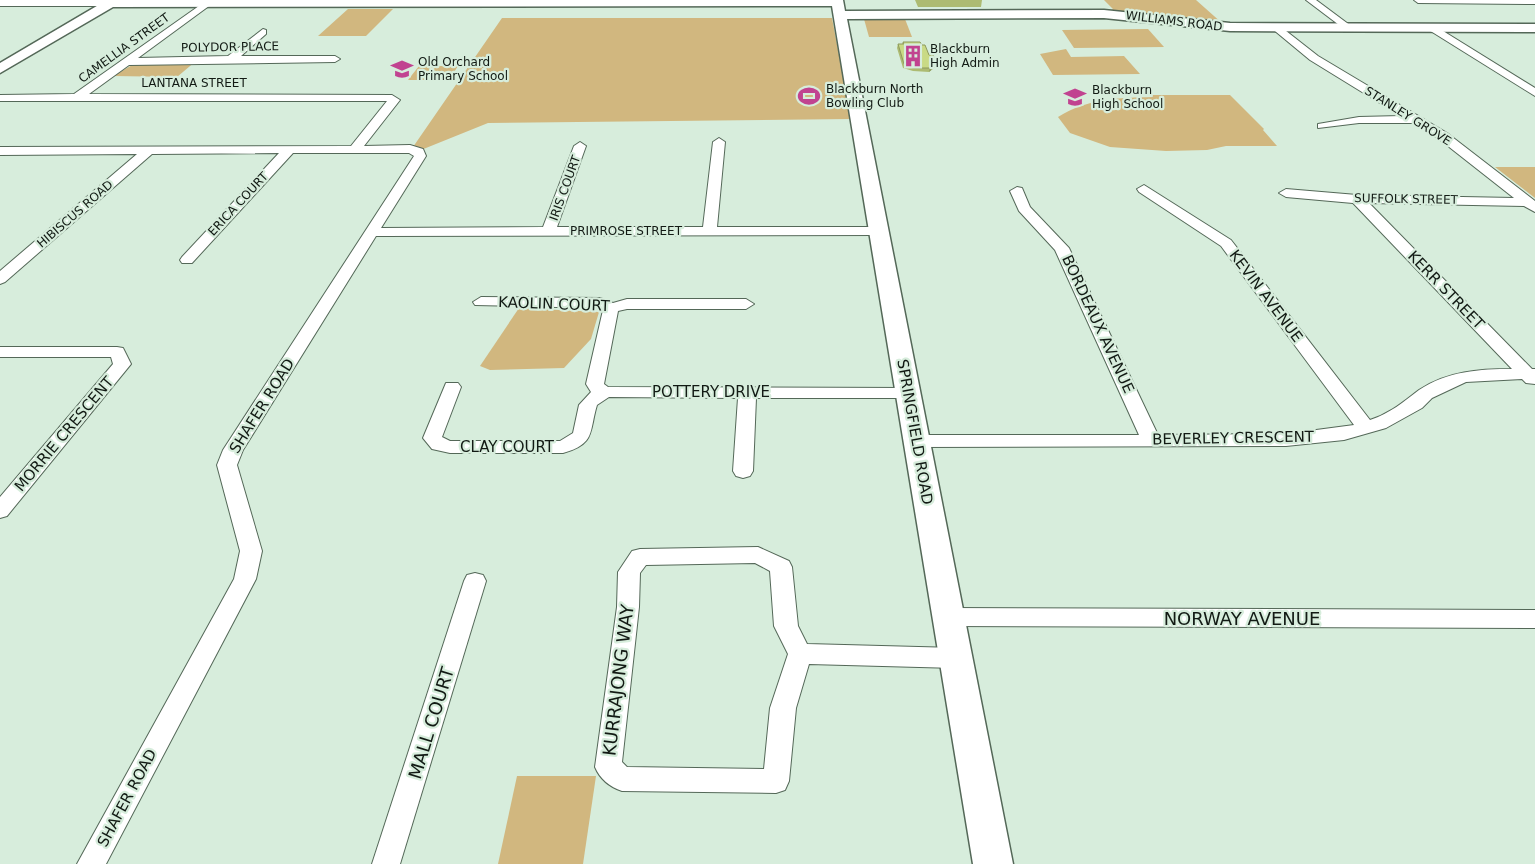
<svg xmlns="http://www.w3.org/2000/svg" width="1535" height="864" viewBox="0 0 1535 864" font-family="'DejaVu Sans',sans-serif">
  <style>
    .green { fill: #d1b77f }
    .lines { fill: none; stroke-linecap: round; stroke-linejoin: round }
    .street-casing { stroke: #546858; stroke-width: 2 }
    .secondary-casing { stroke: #546858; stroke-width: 3 }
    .street { fill: #fff; fill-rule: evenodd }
    .secondary { fill: #fff; fill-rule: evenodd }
    .wall { fill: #adbb72 }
    .shaded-wall { fill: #8d995d }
    .building { fill: #c9da85; stroke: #8d995d }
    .labels { text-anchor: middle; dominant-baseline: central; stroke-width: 4.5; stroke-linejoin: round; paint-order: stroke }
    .far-street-label { font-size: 12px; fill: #121a14; stroke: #d7eddc }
    .far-poi-label { font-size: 12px; fill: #121a14; stroke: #d7eddc; text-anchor: start }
    .street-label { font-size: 15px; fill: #121a14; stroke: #d7eddc }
    .near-street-label { font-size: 18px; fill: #121a14; stroke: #d7eddc }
  </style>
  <rect width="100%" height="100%" fill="#d7eddc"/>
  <g class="green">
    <polygon points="1104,0 1196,0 1223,24 1109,11 1113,9"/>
    <polygon points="348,9 393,9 366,36 318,36"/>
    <polygon points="502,18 832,18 851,119 488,123 421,150 413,147"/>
    <polygon points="864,19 905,19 912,37 869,37"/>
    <polygon points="1148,29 1164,47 1074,48 1062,30"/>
    <polygon points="1066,49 1071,57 1124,56 1140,74 1053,75 1040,54"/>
    <polygon points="196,61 177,77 113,76 134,64"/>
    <polygon points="419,66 458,66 449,80 408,80"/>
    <path d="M 1152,95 L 1230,95 L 1264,129 L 1263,130 L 1277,146 L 1226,146 L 1207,150 L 1166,151 L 1110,147 L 1070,133 L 1058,117 C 1088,98 1119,98 1153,97 Z"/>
    <polygon points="1495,167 1535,167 1535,198"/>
    <polygon points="519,308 599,312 591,339 564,368 490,370 480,366"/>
    <polygon points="517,776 596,776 583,864 498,864"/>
  </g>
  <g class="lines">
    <g class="street-casing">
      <g id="street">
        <polygon points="0,0 110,0 114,3 110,6 0,6"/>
        <polygon points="1306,0 1316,0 1355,29 1347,31"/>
        <polygon points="1414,0 1535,0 1535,4 1418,3"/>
        <polygon points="206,1 213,3 138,58 228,56 263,29 266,30 266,34 241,56 335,56 340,59 335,62 129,65 89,94 392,95 400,100 364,146 410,145 423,149 426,156 381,228 543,227 574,146 580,142 586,146 557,227 703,227 713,142 719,138 725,142 717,227 879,227 886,231 879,235 376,236 243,450 237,465 262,551 256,579 106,864 77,864 234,579 240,551 217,465 223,450 414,156 409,153 293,153 192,263 182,263 180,260 182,257 279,153 152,154 5,282 0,284 0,271 137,154 0,155 0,147 351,146 387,101 0,101 0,95 74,94"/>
        <polygon points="1429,26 1435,26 1535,88 1535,96 1429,30"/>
        <path d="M 1275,27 L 1281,27 L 1318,56 L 1447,133 L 1535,201 L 1535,212 L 1524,206 L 1369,203 L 1532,369 L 1535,369 L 1535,384 L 1526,383 L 1522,379 L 1466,382 L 1432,398 L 1422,408 L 1386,428 L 1344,440 L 1286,446 L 917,447 L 910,445 L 908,441 L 910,437 L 917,435 L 1139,435 L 1055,250 L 1019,211 L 1010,191 L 1017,187 L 1022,188 L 1030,207 L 1069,248 L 1158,435 L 1286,434 L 1354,425 L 1221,246 L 1139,192 L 1137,189 L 1144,185 L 1231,240 L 1370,420 C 1391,413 1403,402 1419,390 C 1447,371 1480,369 1512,369 L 1353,203 L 1286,197 L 1279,193 L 1286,189 L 1357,195 L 1514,198 L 1439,139 L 1413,123 L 1359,123 L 1318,128 L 1318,124 L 1359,117 L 1401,116 L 1310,60 L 1275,31 Z"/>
        <path d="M 481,297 L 600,298 L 613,303 L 627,299 L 746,299 L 754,304 L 746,309 L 627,309 L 618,311 L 604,384 L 608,387 L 908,388 L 914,389 L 917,393 L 914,397 L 908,398 L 756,398 L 753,471 L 750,476 L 743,478 L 736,476 L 733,471 L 738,398 L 609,397 L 597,405 C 589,431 596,444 563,453 L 450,453 L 432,449 L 423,438 L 446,383 L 458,383 L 461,387 L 442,437 L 450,441 L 560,441 L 573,433 L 579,405 L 591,392 L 586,384 L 603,310 L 597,308 L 475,305 L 473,302 Z"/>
        <polygon points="0,347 117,347 123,348 131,364 7,516 0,518 0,497 113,364 111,357 0,357"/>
        <path d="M 758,547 L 789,561 L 792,567 L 798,626 L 807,644 L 956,648 L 964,651 L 968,658 L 964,665 L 956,668 L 809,664 L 796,708 L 789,781 L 785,790 L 776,793 L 622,791 C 610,787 600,779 595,767 L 617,607 L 618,572 L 632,551 L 640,549 ZM 755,563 L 770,571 L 774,626 L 788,654 L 770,708 L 764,769 L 627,767 L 622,762 L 639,607 L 640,573 L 646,565 Z"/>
        <polygon points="475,573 483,575 486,581 400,864 372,864 464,581 467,575"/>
        <polygon points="948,608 1535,610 1535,628 948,626 940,623 937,617 940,611"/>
      </g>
    </g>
    <g class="secondary-casing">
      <polygon id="secondary" points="107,0 843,0 845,11 1104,10 1230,23 1535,24 1535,32 1230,31 1104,18 847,19 1013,864 973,864 832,6 113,7 0,73 0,63"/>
    </g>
    <use href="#street" class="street"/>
    <use href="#secondary" class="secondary"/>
  </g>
  <g class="wall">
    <polygon points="915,0 982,0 981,7 918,7"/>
    <polygon points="903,42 922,45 936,63 935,67 929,72 913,71 903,68 897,48 898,44 902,44"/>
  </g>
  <polygon class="shaded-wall" points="936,63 935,67 929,72 930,68"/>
  <polygon class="building" points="903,42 920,42 922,45 925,45 929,55 933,55 936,63 930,68 913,68 904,64 898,44 904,44"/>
  <defs>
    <g id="building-bare" transform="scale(1.725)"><path d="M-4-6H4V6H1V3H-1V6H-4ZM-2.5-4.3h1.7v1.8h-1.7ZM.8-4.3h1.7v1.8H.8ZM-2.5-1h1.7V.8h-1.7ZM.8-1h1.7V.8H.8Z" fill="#c14390" stroke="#d7eddc" stroke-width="2.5" paint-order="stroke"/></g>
    <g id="school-bare" transform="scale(1.725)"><path d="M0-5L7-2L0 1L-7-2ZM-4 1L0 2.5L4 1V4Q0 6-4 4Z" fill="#c14390" stroke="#d7eddc" stroke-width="2.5" paint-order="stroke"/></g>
    <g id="stadium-bare" transform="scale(1.725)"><path d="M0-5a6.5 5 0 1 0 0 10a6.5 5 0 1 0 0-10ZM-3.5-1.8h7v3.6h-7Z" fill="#c14390" stroke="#d7eddc" stroke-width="2.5" paint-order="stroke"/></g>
  </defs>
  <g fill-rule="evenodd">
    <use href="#building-bare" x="913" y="56"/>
    <use href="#school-bare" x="402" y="69"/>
    <use href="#stadium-bare" x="809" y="96"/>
    <use href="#school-bare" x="1075" y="97"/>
  </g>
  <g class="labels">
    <g class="far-street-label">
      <text transform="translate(1174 21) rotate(7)">WILLIAMS ROAD</text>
      <text transform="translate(230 47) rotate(-1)">POLYDOR PLACE</text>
      <text transform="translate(124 48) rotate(-36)">CAMELLIA STREET</text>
      <text x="194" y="83">LANTANA STREET</text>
      <text transform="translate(1408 116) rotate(32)">STANLEY GROVE</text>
      <text transform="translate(565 188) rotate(-70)">IRIS COURT</text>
      <text transform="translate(1406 199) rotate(1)">SUFFOLK STREET</text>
      <text transform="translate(238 204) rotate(-47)">ERICA COURT</text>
      <text transform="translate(75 214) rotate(-41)">HIBISCUS ROAD</text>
      <text x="626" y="231">PRIMROSE STREET</text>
    </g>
    <g class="far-poi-label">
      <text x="930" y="49">Blackburn<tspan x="930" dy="14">High Admin</tspan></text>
      <text x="418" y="62">Old Orchard<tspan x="418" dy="14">Primary School</tspan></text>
      <text x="826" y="89">Blackburn North<tspan x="826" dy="14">Bowling Club</tspan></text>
      <text x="1092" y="90">Blackburn<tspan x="1092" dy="14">High School</tspan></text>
    </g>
    <g class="street-label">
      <text transform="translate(1446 290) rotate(46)">KERR STREET</text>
      <text transform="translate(1266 296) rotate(53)">KEVIN AVENUE</text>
      <text transform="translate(554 304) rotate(2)">KAOLIN COURT</text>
      <text transform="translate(1098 324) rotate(65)">BORDEAUX AVENUE</text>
      <text x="711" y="392">POTTERY DRIVE</text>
      <text transform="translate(262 406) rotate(-58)">SHAFER ROAD</text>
      <text transform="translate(915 432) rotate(80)">SPRINGFIELD ROAD</text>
      <text transform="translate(64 434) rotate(-50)">MORRIE CRESCENT</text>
      <text transform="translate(1233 438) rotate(-1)">BEVERLEY CRESCENT</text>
      <text x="507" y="447">CLAY COURT</text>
      <text transform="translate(127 798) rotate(-62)">SHAFER ROAD</text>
    </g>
    <g class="near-street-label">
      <text x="1242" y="618">NORWAY AVENUE</text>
      <text transform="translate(618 680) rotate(-83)">KURRAJONG WAY</text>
      <text transform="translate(431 723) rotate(-73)">MALL COURT</text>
    </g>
  </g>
</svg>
